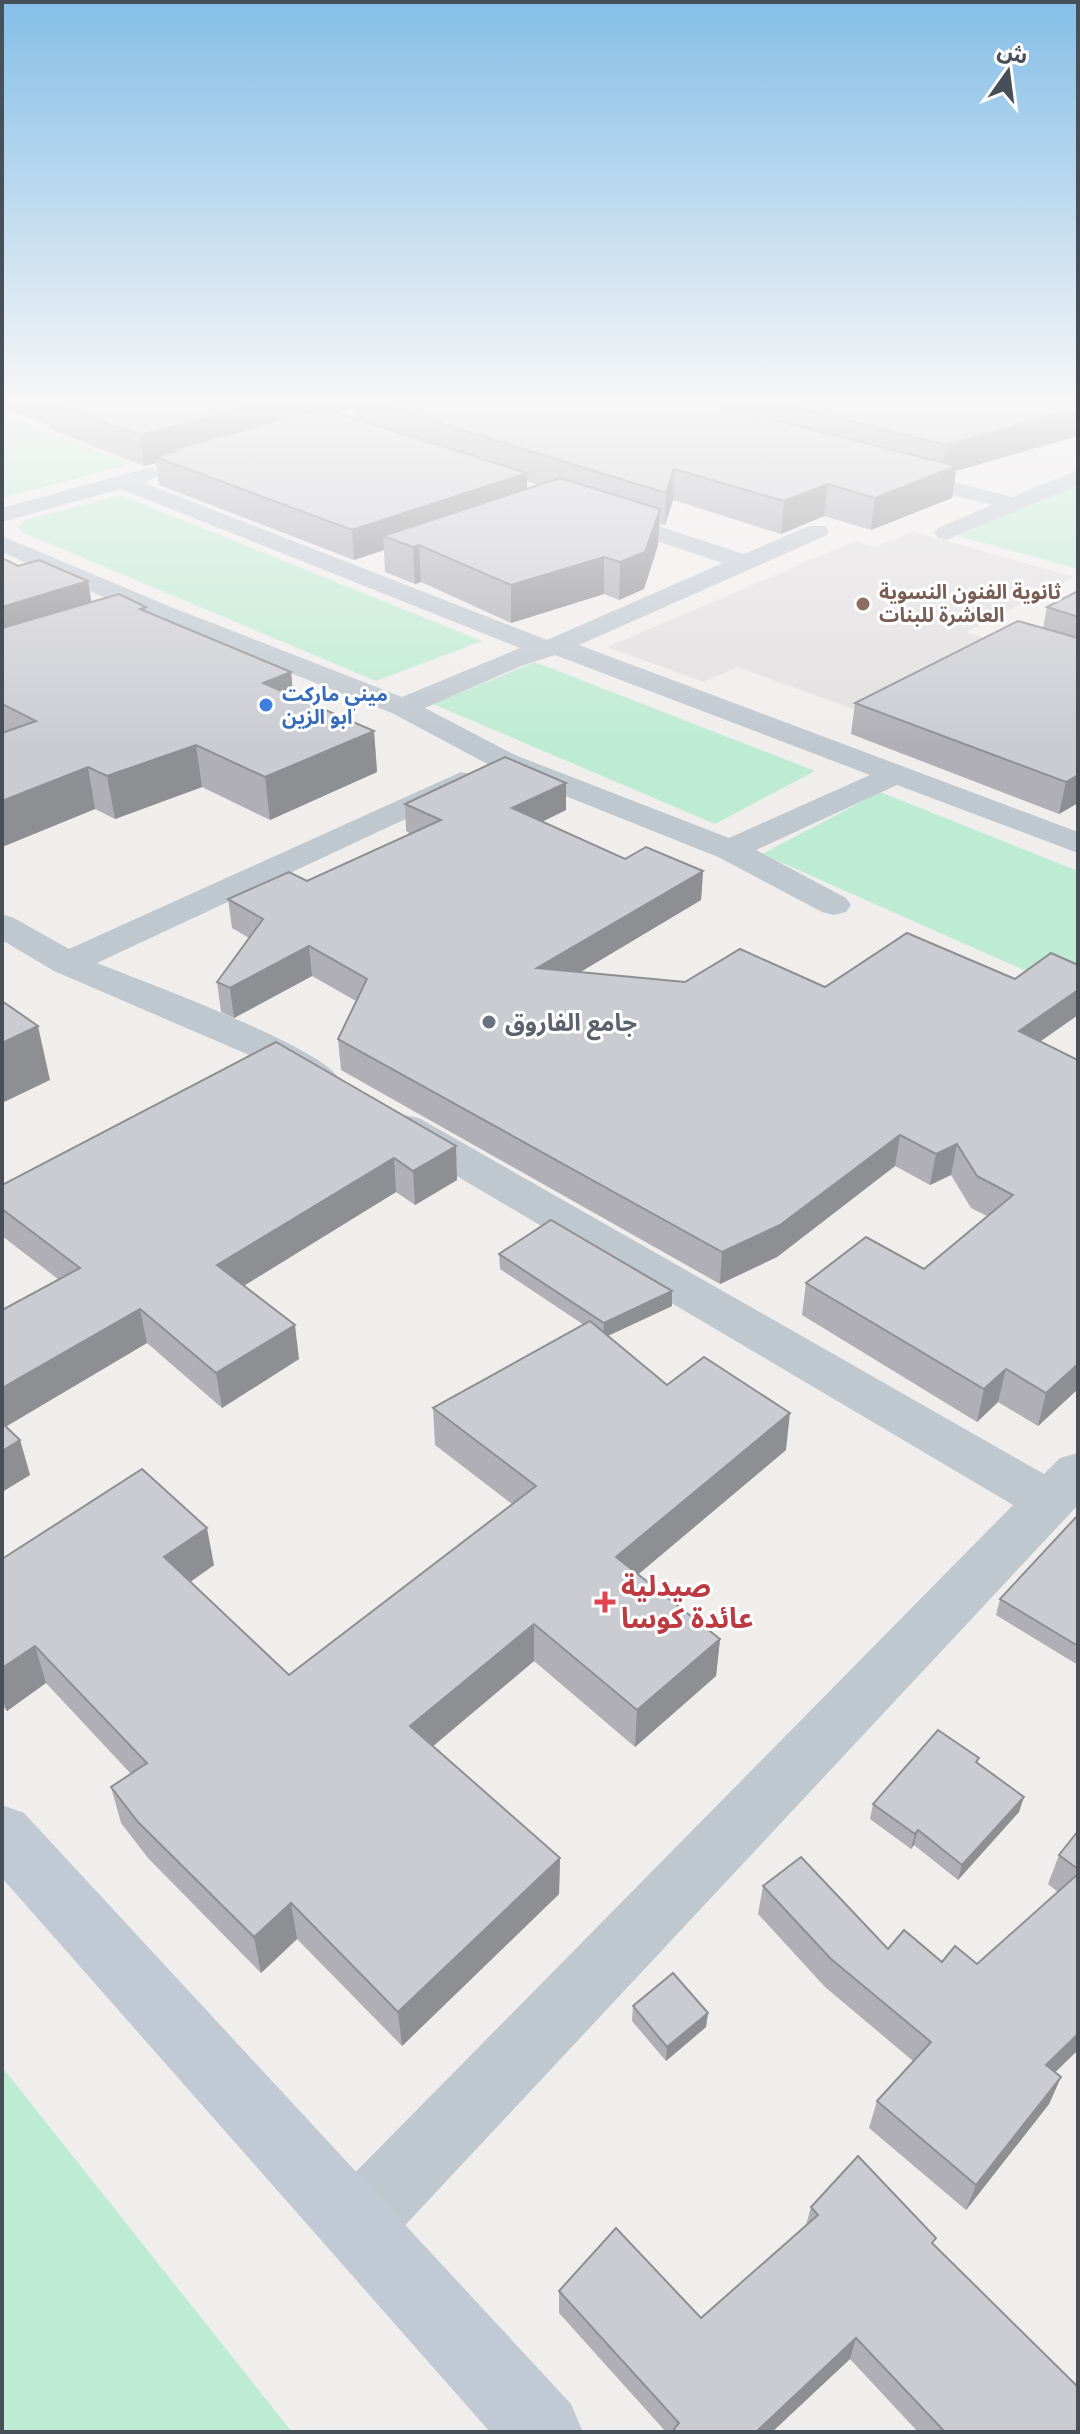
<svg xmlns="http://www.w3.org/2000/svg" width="1080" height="2434" viewBox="0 0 1080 2434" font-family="'Space Grotesk','Noto Sans Arabic',sans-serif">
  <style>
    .education { fill: #e1dfdf }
    .green { fill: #beebd3 }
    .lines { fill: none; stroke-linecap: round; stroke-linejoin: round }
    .street { fill: #bfc7cf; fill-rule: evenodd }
    .secondary { fill: #c1c9d5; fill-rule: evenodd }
    .wall { fill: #afafb5; fill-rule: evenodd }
    .shaded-wall { fill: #8e8f93 }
    .building { fill: #cbccd2; stroke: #8e8f93; stroke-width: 2 }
    .education-dot { fill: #8d6e63; stroke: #fff; stroke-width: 3 }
    .shop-dot { fill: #3f7fe0; stroke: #fff; stroke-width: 3 }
    .worship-dot { fill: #6b7280; stroke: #fff; stroke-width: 3 }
    .health-dot { fill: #e0444e; stroke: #fff; stroke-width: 3 }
    .labels { text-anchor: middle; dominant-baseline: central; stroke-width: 6; stroke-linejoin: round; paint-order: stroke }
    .far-education-label { font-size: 20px; font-weight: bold; fill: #785e54; stroke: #fff; text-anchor: start }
    .far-shop-label { font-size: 20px; font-weight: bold; fill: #366cbe; stroke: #fff; text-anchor: start }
    .worship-label { font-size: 24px; font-weight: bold; fill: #5b616d; stroke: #fff; text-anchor: start }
    .near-health-label { font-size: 28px; font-weight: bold; fill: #be3a42; stroke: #fff; text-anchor: start }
  </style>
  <rect width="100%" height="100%" fill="#f0eeed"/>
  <polygon class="education" points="912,531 1074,577 966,632 1002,644 868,714 737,667 704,682 607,647 855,541 876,547"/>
  <g class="green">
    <polygon points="2,415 130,464 2,498"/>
    <polygon points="1078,482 1078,569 958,536"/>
    <polygon points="120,495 121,495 482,641 376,681 22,532 18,527 25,520"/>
    <polygon points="535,662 815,771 715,824 433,704"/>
    <polygon points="880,792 1078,871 1078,994 762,854"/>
    <polygon points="2,2067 292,2432 2,2432"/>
  </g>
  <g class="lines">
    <g class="street">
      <path d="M 151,467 L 162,474 L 144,483 L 547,640 L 723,563 L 593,520 L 589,515 L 593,510 L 609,510 L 744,554 L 809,526 L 825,526 L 829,531 L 825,536 L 579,645 L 1078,832 L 1078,853 L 897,785 L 756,850 L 846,898 L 851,905 L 846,912 L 834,915 L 822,912 L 718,857 L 493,767 L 392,713 L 153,619 L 2,552 L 2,536 L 171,607 L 402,697 L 520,648 L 121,489 L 2,522 L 2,508 ZM 555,655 L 870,775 L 729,838 L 515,755 L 425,708 L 521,666 Z"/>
      <polygon points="896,467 1012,497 1078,470 1078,485 946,540 938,538 934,533 938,528 992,505 888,479 885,474 888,469"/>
      <path d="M 461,772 L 472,774 L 477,781 L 472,788 L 97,963 C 142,981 316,1045 337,1076 L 331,1084 L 317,1088 L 303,1084 L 263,1061 L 54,971 L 2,940 L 2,914 L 14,918 L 69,949 Z"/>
      <polygon points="404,1115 419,1118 1044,1474 1060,1458 1078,1453 1078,1505 383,2249 357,2260 331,2249 320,2223 331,2197 1013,1505 389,1136 383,1127 389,1118"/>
    </g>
    <polygon class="secondary" points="2,1805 24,1813 571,2404 583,2432 490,2432 2,1878"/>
  </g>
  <g class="wall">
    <path d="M 2,404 L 1078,404 L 956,471 L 952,498 L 871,530 L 824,516 L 781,534 L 673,500 L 665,525 L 659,524 L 658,545 L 644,589 L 619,600 L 604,594 L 511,623 L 421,582 L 415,584 L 385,572 L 384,550 L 354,560 L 159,485 L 156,463 L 144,466 L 51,430 L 50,425 L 2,408 ZM 355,408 L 356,419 L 337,413 ZM 527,481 L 539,485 L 527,488 Z"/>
    <polygon points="2,558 18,566 88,581 91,602 146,607 147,612 291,672 293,696 374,731 377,772 270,820 202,787 115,819 95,809 2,847"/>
    <polygon points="1078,591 1078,803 1059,814 851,734 855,703 1043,628 1047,607"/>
    <polygon points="566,783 566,810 542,822 625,859 703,871 701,900 580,972 685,982 825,987 1078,1015 1041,1041 1078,1389 1038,1426 998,1402 977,1422 802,1315 806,1283 924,1269 987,1216 971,1208 951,1175 930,1185 895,1166 777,1257 720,1284 341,1070 338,1039 356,1001 312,976 234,1018 221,1012 217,982 249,938 232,928 228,899 307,881 411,834 406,831 405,804"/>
    <polygon points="276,1042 457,1180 415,1205 396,1192 244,1286 299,1359 222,1408 147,1343 6,1426 20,1440 30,1475 2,1492 2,1310 58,1279 2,1236 2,1185"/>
    <polygon points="499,1254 672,1306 608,1336 667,1385 786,1450 638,1574 720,1639 716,1676 635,1747 534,1661 433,1746 560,1858 559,1894 402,2046 297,1939 261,1973 148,1858 121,1823 111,1787 131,1774 46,1683 7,1711 2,1706 2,1559 214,1565 190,1582 289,1675 512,1504 435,1445 433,1408 584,1325 500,1269"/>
    <polygon points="1078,1515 1078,1665 996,1615 1000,1599"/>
    <polygon points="979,1758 977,1763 1019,1812 958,1880 914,1845 911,1849 870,1819 873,1804"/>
    <polygon points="1078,1831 1078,2050 1055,2072 1061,2077 1049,2104 966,2210 869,2128 877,2101 913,2061 825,1987 758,1914 763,1886 888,1949 942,1962 977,1964 1058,1892 1048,1884 1059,1855"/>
    <polygon points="633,2006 708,2013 706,2027 666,2061 632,2021"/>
    <polygon points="811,2207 934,2244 1078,2432 918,2432 850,2359 772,2432 666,2432 559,2313 559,2291 701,2318 806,2225"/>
  </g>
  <g class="shaded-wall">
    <polygon points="259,404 355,404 355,408 177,457 176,451 171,450 172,458 156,457 156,463 144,466 140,435"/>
    <polygon points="1078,408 1078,436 956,471 952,498 871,530 875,498 942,472 946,445"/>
    <polygon points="674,469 673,500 665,525 666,493"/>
    <polygon points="527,473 527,502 383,536 384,550 354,560 352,530"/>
    <polygon points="828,484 824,516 781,534 784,501"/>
    <polygon points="660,509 658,545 644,589 619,600 620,562"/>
    <polygon points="419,545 421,582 415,584 413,547"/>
    <polygon points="604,557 604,594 511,623 511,585"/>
    <polygon points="88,581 94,618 2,647 2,607"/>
    <polygon points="291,672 295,712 263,683"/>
    <polygon points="374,731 377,772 270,820 265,777"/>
    <polygon points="196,745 202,787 115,819 107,776"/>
    <polygon points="88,767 95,809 2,847 2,801"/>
    <polygon points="1078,775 1078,803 1059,814 1066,782"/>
    <polygon points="566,783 566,810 512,836 512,808"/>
    <polygon points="703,871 701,900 537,998 537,968"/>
    <polygon points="309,946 312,976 234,1018 230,988"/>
    <polygon points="1078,990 1078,1015 1012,1061 1019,1031"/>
    <polygon points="38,1026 50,1080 2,1103 2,1043"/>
    <polygon points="900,1135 895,1166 777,1257 720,1284 722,1252"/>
    <polygon points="957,1144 951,1175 930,1185 936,1154"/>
    <polygon points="456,1146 457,1180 415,1205 413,1171"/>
    <polygon points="394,1158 396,1192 222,1299 217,1265"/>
    <polygon points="672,1291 672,1306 603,1338 604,1323"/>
    <polygon points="140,1309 147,1343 2,1429 2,1388"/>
    <polygon points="295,1325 299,1359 222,1408 216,1373"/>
    <polygon points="1078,1364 1078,1389 1038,1426 1046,1393"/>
    <polygon points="1006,1369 998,1402 977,1422 984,1389"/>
    <polygon points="790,1413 786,1450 615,1594 616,1557"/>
    <polygon points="20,1440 30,1475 2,1492 2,1451"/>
    <polygon points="207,1528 214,1565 172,1595 164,1557"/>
    <polygon points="534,1624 534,1661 413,1763 410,1726"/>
    <polygon points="720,1639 716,1676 635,1747 637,1710"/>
    <polygon points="35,1646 46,1683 7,1711 2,1697 2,1668"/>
    <polygon points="1024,1797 1019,1812 958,1880 962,1865"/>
    <polygon points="918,1830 914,1845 911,1849 915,1834"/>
    <polygon points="560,1858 559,1894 402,2046 398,2012"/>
    <polygon points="291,1903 297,1939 261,1973 254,1937"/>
    <polygon points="708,2013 706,2027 666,2061 667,2047"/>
    <polygon points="1078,2034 1078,2050 1035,2092 1046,2065"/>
    <polygon points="1061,2077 1049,2104 966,2210 976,2185"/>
    <polygon points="856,2338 850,2359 772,2432 755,2432"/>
  </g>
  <g class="building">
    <polygon points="54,404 259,404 140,435"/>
    <polygon points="378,404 711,404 957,466 875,498 828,484 784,501 674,469 666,493"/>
    <polygon points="782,404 1078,404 1078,408 946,445"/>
    <polygon points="322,408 527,473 352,530 156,457 176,451 171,450"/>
    <polygon points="560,478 660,509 645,552 620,562 604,557 511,585 419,545 413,547 383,536"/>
    <polygon points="2,558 18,566 39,560 88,581 2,607"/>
    <polygon points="1078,591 1078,617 1047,607"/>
    <polygon points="119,594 146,607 140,609 291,672 263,683 374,731 265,777 196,745 107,776 88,767 2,801 2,733 36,721 2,704 2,628"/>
    <polygon points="1018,621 1078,638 1078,775 1066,782 855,703"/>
    <polygon points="505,757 566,783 512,808 625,859 646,847 703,871 537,968 685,982 740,949 825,987 907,933 1015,979 1051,953 1078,965 1078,990 1019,1031 1078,1060 1078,1364 1046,1393 1006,1369 984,1389 806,1283 866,1237 924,1269 1013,1195 977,1176 957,1144 936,1154 900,1135 780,1225 722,1252 338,1039 367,979 309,946 230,988 217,982 263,919 228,899 289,872 307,881 441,820 405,804"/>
    <polygon points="2,1001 38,1026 2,1043"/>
    <polygon points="276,1042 456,1146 413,1171 394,1158 217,1265 295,1325 216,1373 140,1309 2,1388 2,1310 80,1268 2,1209 2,1185"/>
    <polygon points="551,1220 672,1291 604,1323 499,1254"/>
    <polygon points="590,1321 667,1385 704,1357 790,1413 616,1557 720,1639 637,1710 534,1624 410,1726 560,1858 398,2012 291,1903 254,1937 138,1822 111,1787 147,1763 35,1646 2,1668 2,1559 142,1469 207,1528 164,1557 289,1675 536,1486 433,1408"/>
    <polygon points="2,1423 20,1440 2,1451"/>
    <polygon points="1078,1515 1078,1646 1000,1599"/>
    <polygon points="938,1730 979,1758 976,1762 1024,1797 962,1865 918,1830 915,1834 873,1804"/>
    <polygon points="1078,1831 1078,1869 1059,1855"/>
    <polygon points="801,1857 888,1949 904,1930 942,1962 955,1946 977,1964 1078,1874 1078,2034 1046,2065 1061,2077 976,2185 877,2101 931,2042 831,1959 763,1886"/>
    <polygon points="673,1973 708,2013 667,2047 633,2006"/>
    <polygon points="858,2156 936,2238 932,2243 1078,2387 1078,2432 945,2432 856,2338 756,2432 676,2432 674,2429 679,2423 559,2291 616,2228 701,2318 818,2215 811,2207"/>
  </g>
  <linearGradient id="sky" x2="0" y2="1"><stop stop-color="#84bee7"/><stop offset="0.54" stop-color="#f8f7f7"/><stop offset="1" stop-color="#f8f7f7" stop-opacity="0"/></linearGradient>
  <rect width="1080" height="745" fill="url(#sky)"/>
  <circle class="education-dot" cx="863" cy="604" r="8"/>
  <circle class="shop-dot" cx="266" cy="705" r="8"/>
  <circle class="worship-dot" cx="489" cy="1022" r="8"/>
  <path class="health-dot" d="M601 1590h8v8h8v8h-8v8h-8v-8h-8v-8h8z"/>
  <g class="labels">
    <g class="far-education-label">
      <text x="879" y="592">ثانوية الفنون النسوية<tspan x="879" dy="23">العاشرة للبنات</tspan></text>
    </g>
    <g class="far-shop-label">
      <text x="282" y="694">ميني ماركت<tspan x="282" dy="23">ابو الزين</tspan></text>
    </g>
    <g class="worship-label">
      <text x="505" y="1022">جامع الفاروق</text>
    </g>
    <g class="near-health-label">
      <text x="621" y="1586">صيدلية<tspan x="621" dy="32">عائدة كوسا</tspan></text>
    </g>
  </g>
  <rect width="1080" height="2434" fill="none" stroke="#474f59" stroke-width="8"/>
  <g transform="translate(1008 72) rotate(14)" stroke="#ffffff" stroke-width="6" paint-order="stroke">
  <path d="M0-6L14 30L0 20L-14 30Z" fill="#474f59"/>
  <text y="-12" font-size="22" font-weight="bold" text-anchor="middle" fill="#474f59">ش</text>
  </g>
</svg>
